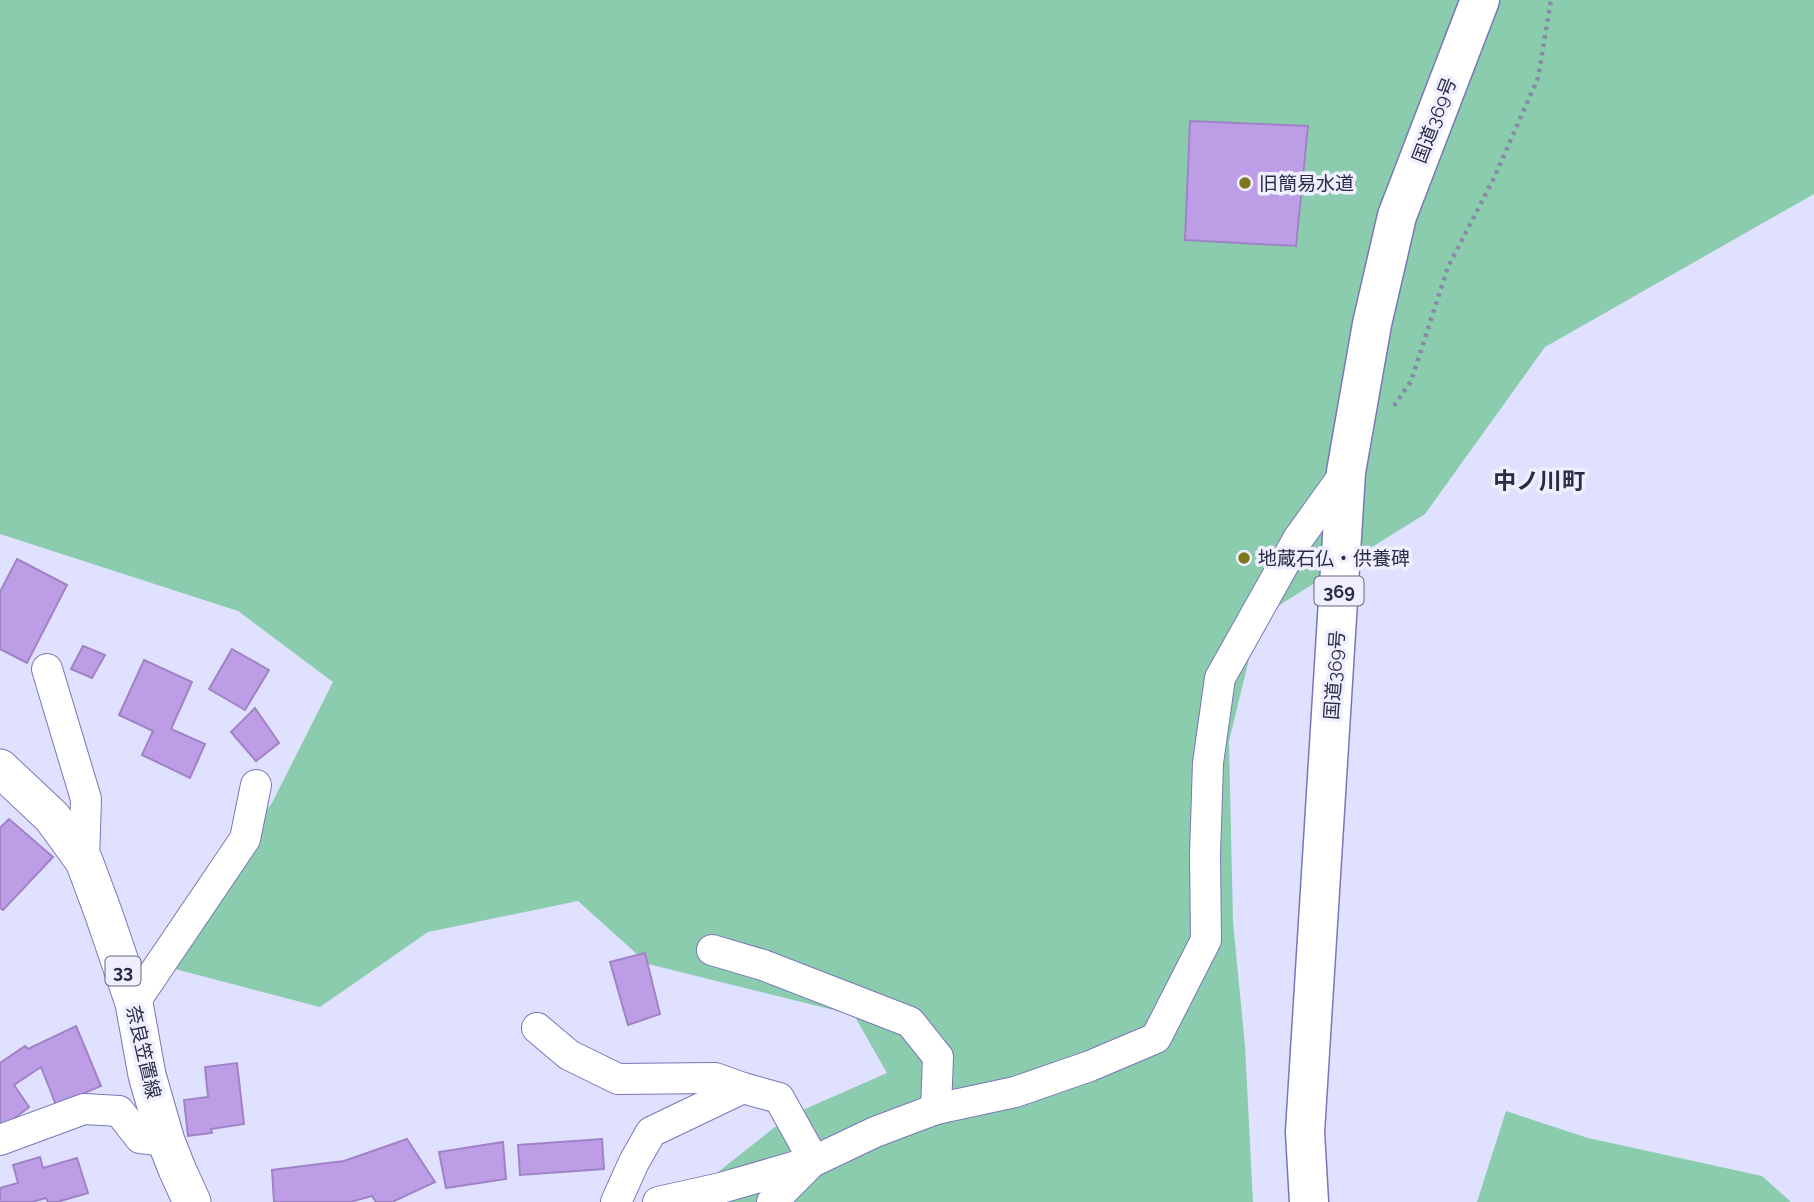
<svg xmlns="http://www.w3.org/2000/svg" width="1814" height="1202" viewBox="0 0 1814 1202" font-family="Raleway,'Noto Sans JP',sans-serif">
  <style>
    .green { fill: #8accad }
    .building { fill: #bd9ee6; stroke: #a083c6; stroke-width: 2 }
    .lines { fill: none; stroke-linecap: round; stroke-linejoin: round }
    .minor-casing { stroke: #7877ba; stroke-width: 32 }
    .major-casing { stroke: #7877ba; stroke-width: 39 }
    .highway-casing { stroke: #7877ba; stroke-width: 41 }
    .path { stroke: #8989a7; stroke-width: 4.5; stroke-dasharray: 3.5 5; stroke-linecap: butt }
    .minor { stroke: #fff; stroke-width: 30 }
    .major { stroke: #fff; stroke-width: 37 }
    .highway { stroke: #fff; stroke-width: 38 }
    .poi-dot { fill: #7f771b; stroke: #efefff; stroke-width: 2.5 }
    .labels { text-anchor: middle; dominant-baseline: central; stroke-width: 7; stroke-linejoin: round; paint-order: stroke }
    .shield { fill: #efefff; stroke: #66667f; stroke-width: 2 }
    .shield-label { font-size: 18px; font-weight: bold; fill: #2c2b48 }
    .street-label { font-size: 19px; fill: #2c2b48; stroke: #efefff }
    .poi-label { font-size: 19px; fill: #2c2b48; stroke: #efefff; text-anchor: start }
    .quarter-label { font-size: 23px; font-weight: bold; fill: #2c2b48; stroke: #efefff }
  </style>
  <rect width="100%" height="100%" fill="#e0e1ff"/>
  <g class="green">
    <polygon points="0,0 1814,0 1814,194 1545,347 1425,514 1259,618 1229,741 1233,922 1245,1046 1253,1202 680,1202 789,1116 887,1073 854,1015 648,964 578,901 428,932 320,1007 175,969 189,906 272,803 333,682 238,611 0,534"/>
    <polygon points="1506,1111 1588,1138 1762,1176 1791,1202 1477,1202"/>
  </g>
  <g class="building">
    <polygon points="1190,121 1308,126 1296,246 1185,240"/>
    <polygon points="17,559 67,585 27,663 0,649 0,592"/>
    <polygon points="83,646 105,655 92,678 71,669"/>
    <polygon points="232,649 269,670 245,710 209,689"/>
    <polygon points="144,660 192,682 171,729 205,744 190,778 142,755 153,731 119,715"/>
    <polygon points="255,708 279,743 256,761 231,732"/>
    <polygon points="9,819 53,857 3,910 0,908 0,828"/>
    <polygon points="645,953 660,1014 628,1025 610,962"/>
    <polygon points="76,1026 101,1086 56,1105 41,1067 14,1085 29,1107 4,1126 0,1121 0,1063 25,1046 28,1049"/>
    <polygon points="237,1063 244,1124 211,1129 212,1133 188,1136 184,1100 208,1097 205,1067"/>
    <polygon points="407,1139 435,1182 392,1202 376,1202 372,1196 350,1202 274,1202 272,1170 344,1161"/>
    <polygon points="602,1139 604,1169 520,1175 518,1145"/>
    <polygon points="503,1142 506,1179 446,1188 439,1152"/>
    <polygon points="40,1157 43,1168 77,1158 88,1193 57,1202 48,1202 46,1198 32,1202 0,1202 0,1188 18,1183 13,1165"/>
  </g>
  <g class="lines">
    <g class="minor-casing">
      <g id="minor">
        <polyline points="47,669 86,799 84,861"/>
        <polyline points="712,950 763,965 910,1022 938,1057 936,1109"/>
        <polyline points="134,1003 245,839 256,785"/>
        <polyline points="537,1028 569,1055 618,1079 715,1078 743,1088"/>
        <polyline points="0,1140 84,1109 119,1111 140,1138 166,1141"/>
        <polyline points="616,1202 634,1162 651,1132 743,1088 779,1098 814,1161"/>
        <polyline points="658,1202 721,1188 814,1161 875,1132 936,1109 1015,1092 1090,1066 1156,1038 1206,940 1205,855 1208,763 1220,678 1298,539 1346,472"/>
        <polyline points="772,1202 811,1163"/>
      </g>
    </g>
    <g class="major-casing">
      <polyline id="major" points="0,768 52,817 84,861 103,912 134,1003 147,1075 166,1141 177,1169 192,1202"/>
    </g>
    <g class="highway-casing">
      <polyline id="highway" points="1309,1202 1305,1132 1346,472 1372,324 1397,216 1480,0"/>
    </g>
    <polyline class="path" points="1394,406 1411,381 1448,267 1494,178 1538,78 1551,0"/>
    <use href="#minor" class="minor"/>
    <use href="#major" class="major"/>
    <use href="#highway" class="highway"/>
  </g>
  <g class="poi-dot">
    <circle cx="1245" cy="183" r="7"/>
    <circle cx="1244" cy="558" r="7"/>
  </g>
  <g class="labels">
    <g class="shield">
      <rect x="1314.5" y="576.5" width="49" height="29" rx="5"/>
      <rect x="105.5" y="956.5" width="35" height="29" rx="5"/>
    </g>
    <g class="shield-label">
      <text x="1339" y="591">369</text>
      <text x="123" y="971">33</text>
    </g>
    <g class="street-label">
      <text transform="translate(1434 120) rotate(-69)">国道369号</text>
      <text transform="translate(1334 675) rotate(-86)">国道369号</text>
      <text transform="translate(144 1052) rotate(77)">奈良笠置線</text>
    </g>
    <g class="poi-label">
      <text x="1259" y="183">旧簡易水道</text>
      <text x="1258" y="558">地蔵石仏・供養碑</text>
    </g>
    <g class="quarter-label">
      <text x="1539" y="480">中ノ川町</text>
    </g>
  </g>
</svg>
